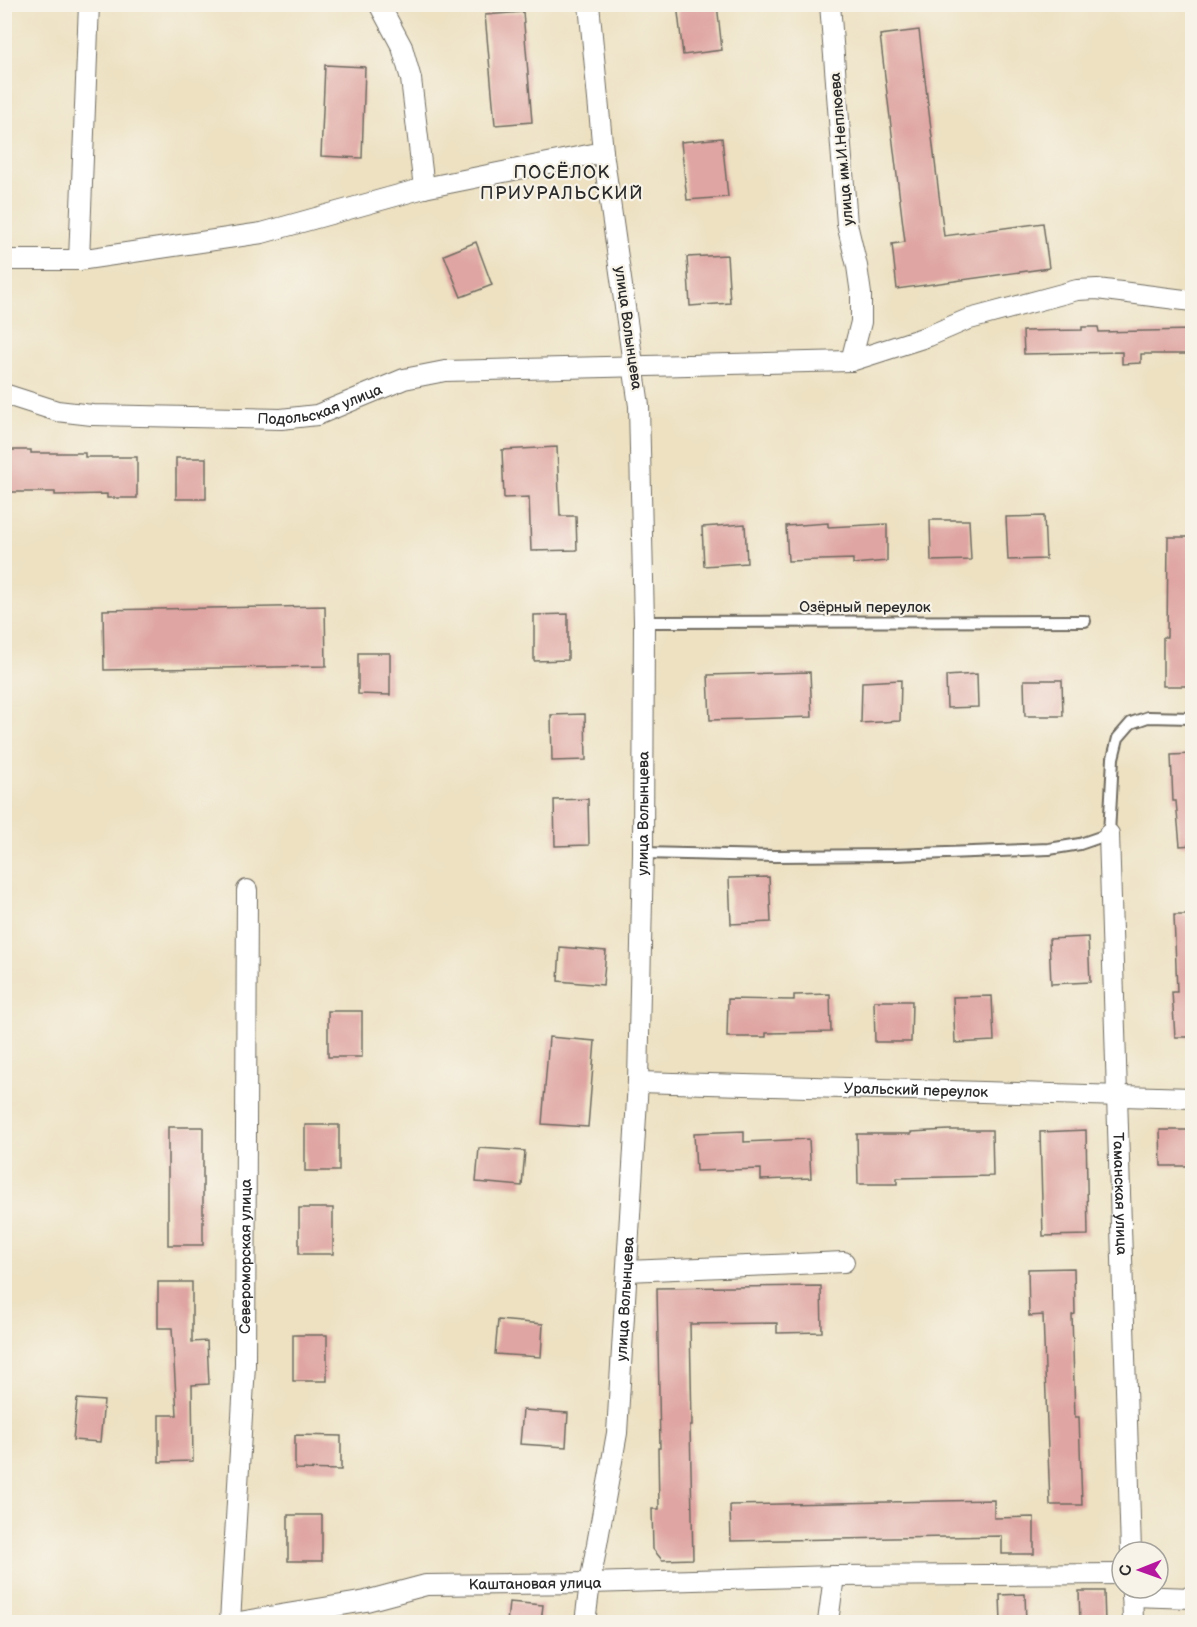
<svg xmlns="http://www.w3.org/2000/svg" width="1197" height="1627" viewBox="0 0 1197 1627" font-family="'Balsamiq Sans',sans-serif">
  <style>
    .building { fill: #dfa5a2 }
    .lines { fill: none; stroke-linecap: round; stroke-linejoin: round }
    .lane-casing { stroke: #6f6b60; stroke-width: 14 }
    .street-casing { stroke: #6f6b60; stroke-width: 22 }
    .lane { stroke: #fff; stroke-width: 10 }
    .street { stroke: #fff; stroke-width: 20 }
    .labels { text-anchor: middle; dominant-baseline: central; stroke-width: 4.5; stroke-linejoin: round; paint-order: stroke }
    .street-label { font-size: 15px; fill: #2b2b2b; stroke: #f7f3e8 }
    .quarter-label { font-size: 18px; letter-spacing: 1.5px; fill: #2b2b2b; stroke: #f7f3e8 }
  </style>
  <rect width="100%" height="100%" fill="#f7f3e8"/>
  <filter id="ink" filterUnits="userSpaceOnUse"><feTurbulence type="fractalNoise" baseFrequency=".0167" numOctaves="2"/><feDisplacementMap in="SourceGraphic" scale="12" xChannelSelector="R" yChannelSelector="G"/><feConvolveMatrix kernelMatrix="1 2 1 2 8 2 1 2 1" color-interpolation-filters="sRGB"/></filter>
  <filter id="wash" filterUnits="userSpaceOnUse"><feTurbulence type="fractalNoise" baseFrequency=".008" numOctaves="4" result="noise"/><feDisplacementMap in="SourceGraphic" scale="24" xChannelSelector="R" yChannelSelector="G"/><feGaussianBlur stdDeviation="1.35" result="paint"/><feColorMatrix in="noise" values="0 0 0 0 0 0 0 0 0 0 0 0 0 0 0 0 0 1.4 0 .05"/><feComposite in="paint" operator="in"/></filter>
  <g filter="url(#wash)">
    <rect width="100%" height="100%" fill="#ede1c2"/>
    <g id="blocks">
      <g class="building">
        <polygon points="677,4 717,4 722,50 683,55"/>
        <polygon points="523,12 532,122 495,125 485,15"/>
        <polygon points="919,30 944,236 1043,223 1049,268 897,289 892,244 905,242 880,35"/>
        <polygon points="325,65 365,67 362,158 321,156"/>
        <polygon points="722,138 728,197 687,200 681,142"/>
        <polygon points="476,242 492,285 461,297 444,255"/>
        <polygon points="727,255 730,303 690,306 687,257"/>
        <polygon points="1082,327 1098,327 1099,332 1192,330 1192,354 1141,354 1141,363 1122,364 1122,352 1024,354 1023,331 1082,330"/>
        <polygon points="557,447 560,516 576,516 577,550 531,551 529,497 504,498 502,450"/>
        <polygon points="4,450 31,450 31,453 85,453 85,457 137,457 137,498 107,498 107,494 55,495 55,492 4,492"/>
        <rect x="176" y="458" width="30" height="41"/>
        <polygon points="1044,516 1046,559 1008,560 1006,517"/>
        <polygon points="930,520 969,520 971,560 931,561"/>
        <polygon points="828,523 828,527 887,524 887,561 853,564 853,559 788,561 786,526"/>
        <polygon points="745,524 747,563 704,566 702,527"/>
        <polygon points="1168,537 1192,537 1192,686 1163,686 1163,637 1167,637"/>
        <polygon points="325,606 326,666 104,670 103,610"/>
        <polygon points="568,614 568,660 534,661 534,615"/>
        <polygon points="358,653 390,653 390,695 358,694"/>
        <polygon points="810,672 812,717 710,720 708,675"/>
        <polygon points="977,674 978,707 947,708 946,676"/>
        <polygon points="901,680 900,721 861,723 862,682"/>
        <polygon points="1024,680 1062,680 1063,716 1025,716"/>
        <polygon points="585,714 586,760 552,761 551,715"/>
        <polygon points="1192,754 1192,845 1180,846 1176,801 1173,801 1171,755"/>
        <polygon points="588,799 589,845 555,846 554,800"/>
        <polygon points="769,877 771,922 731,924 729,878"/>
        <polygon points="1174,915 1192,915 1192,1037 1175,1037 1172,992 1177,992"/>
        <polygon points="1088,937 1090,982 1051,984 1049,939"/>
        <polygon points="560,947 606,951 603,985 558,981"/>
        <polygon points="830,994 831,1032 766,1033 766,1037 727,1037 728,999 794,1000 794,995"/>
        <polygon points="992,996 994,1041 955,1043 953,997"/>
        <polygon points="874,1001 912,1001 911,1042 875,1042"/>
        <rect x="328" y="1011" width="34" height="46"/>
        <polygon points="549,1037 595,1041 588,1127 542,1124"/>
        <rect x="305" y="1125" width="34" height="46"/>
        <rect x="168" y="1127" width="35" height="118"/>
        <polygon points="949,1130 992,1130 993,1176 897,1178 897,1184 858,1184 857,1134 911,1134 911,1132"/>
        <polygon points="1086,1130 1088,1235 1043,1236 1040,1132"/>
        <polygon points="1160,1130 1192,1130 1192,1166 1161,1166"/>
        <polygon points="744,1131 744,1142 809,1139 811,1178 761,1180 761,1169 696,1171 694,1133"/>
        <polygon points="479,1148 525,1151 522,1186 476,1182"/>
        <rect x="299" y="1208" width="34" height="46"/>
        <polygon points="1074,1268 1075,1314 1072,1315 1075,1417 1079,1417 1082,1505 1050,1505 1043,1315 1029,1316 1028,1269"/>
        <polygon points="158,1282 192,1282 192,1342 207,1341 209,1384 192,1385 193,1461 159,1462 159,1415 177,1415 172,1328 158,1328"/>
        <polygon points="821,1286 822,1332 777,1333 777,1323 690,1324 692,1426 690,1426 693,1559 662,1560 653,1549 652,1509 659,1509 658,1448 660,1448 657,1288"/>
        <polygon points="498,1320 543,1324 541,1357 495,1354"/>
        <rect x="293" y="1335" width="34" height="46"/>
        <polygon points="77,1399 104,1401 100,1442 73,1440"/>
        <polygon points="523,1410 568,1413 566,1447 520,1444"/>
        <polygon points="295,1435 341,1436 341,1470 295,1469"/>
        <polygon points="994,1500 994,1518 1034,1517 1034,1554 1002,1554 1002,1536 731,1541 730,1505"/>
        <rect x="288" y="1515" width="34" height="46"/>
        <polygon points="1079,1591 1104,1591 1105,1623 1080,1623"/>
        <polygon points="1025,1594 1026,1623 1001,1623 1000,1595"/>
        <polygon points="509,1602 543,1605 541,1623 507,1623"/>
      </g>
    </g>
  </g>
  <g filter="url(#ink)">
    <use href="#blocks" fill-opacity="0" stroke="#6f6b60" stroke-width="1.5"/>
    <g class="lines">
      <g class="lane-casing">
        <g id="lane">
          <polyline points="644,622 1085,621"/>
          <polyline points="643,853 775,856 894,855 1049,849 1080,844 1109,834 1113,758 1118,738 1131,723 1148,717 1192,718"/>
        </g>
      </g>
      <g class="street-casing">
        <g id="street">
          <polyline points="379,4 402,47 411,79 424,188"/>
          <polyline points="4,260 79,260 262,233 424,188 603,152"/>
          <polyline points="79,260 89,4"/>
          <polyline points="851,361 929,336 966,320 1077,290 1097,289 1192,301"/>
          <path id="s1" d="M 4,394 L 57,411 L 92,415 L 281,419 L 317,415 L 404,379 L 445,371 L 851,361 L 861,322 L 861,294 L 857,266 L 847,224 L 830,4"/>
          <path id="s2" d="M 1109,834 L 1131,1552"/>
          <path id="s3" d="M 638,1082 L 1192,1098"/>
          <polyline points="627,1271 844,1262"/>
          <polyline points="1132,1588 1133,1622"/>
          <polyline points="1132,1596 1192,1598"/>
          <path id="s4" d="M 230,1622 L 245,1365 L 247,890"/>
          <path id="s5" d="M 239,1622 L 366,1601 L 426,1585 L 590,1583 L 834,1576 L 1122,1574"/>
          <path id="s6" d="M 585,1622 L 590,1583 L 617,1433 L 638,1082 L 643,853 L 644,622 L 639,406 L 603,152 L 589,4"/>
          <polyline points="828,1622 834,1576"/>
        </g>
      </g>
      <use href="#lane" class="lane"/>
      <use href="#street" class="street"/>
    </g>
  </g>
  <g class="labels">
    <g class="street-label">
      <text transform="translate(842 149) rotate(-95)">улица им.И.Неплюева</text>
      <text transform="translate(628 328) rotate(82)">улица Волынцева</text>
      <text stroke="none"><textPath href="#s1" startOffset="321">Подольская улица</textPath></text>
      <text x="865" y="607">Озёрный переулок</text>
      <text stroke="none"><textPath href="#s6" startOffset="812">улица Волынцева</textPath></text>
      <text stroke="none"><textPath href="#s3" startOffset="278">Уральский переулок</textPath></text>
      <text stroke="none"><textPath href="#s2" startOffset="360">Таманская улица</textPath></text>
      <text stroke="none"><textPath href="#s4" startOffset="366">Североморская улица</textPath></text>
      <text stroke="none"><textPath href="#s6" startOffset="326">улица Волынцева</textPath></text>
      <text stroke="none"><textPath href="#s5" startOffset="300">Каштановая улица</textPath></text>
    </g>
    <g class="quarter-label">
      <text x="562" y="172">ПОСЁЛОК<tspan x="562" dy="21">ПРИУРАЛЬСКИЙ</tspan></text>
    </g>
  </g>
  <rect width="1197" height="1627" fill="none" stroke="#f7f3e8" stroke-width="24"/>
  <g transform="translate(1140 1570) rotate(269)"><circle r="28" fill="#f7f3e8" stroke="#a5a39c" stroke-width="1.5"/>
  <path d="M0-4.5L10 22L0 15L-10 22Z" fill="#b5179e"/>
  <text y="-9" font-size="16" font-weight="bold" text-anchor="middle" fill="#2b2b2b">С</text>
  </g>
</svg>
